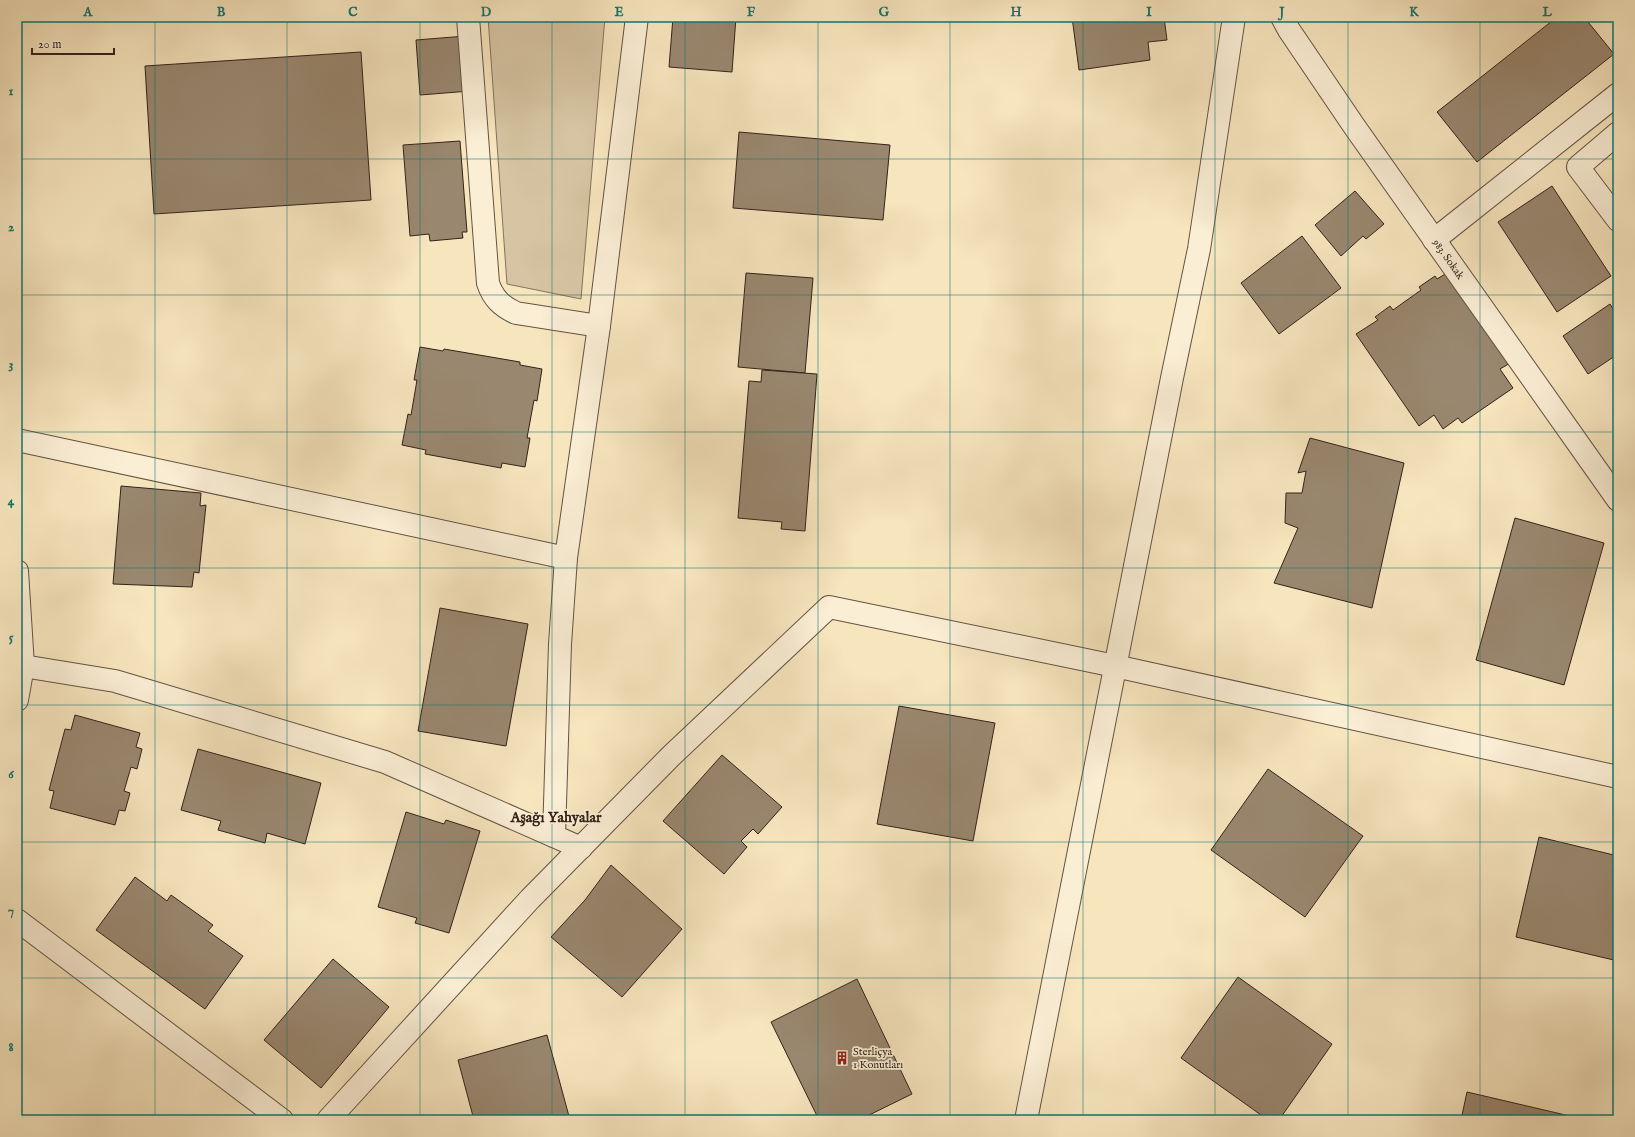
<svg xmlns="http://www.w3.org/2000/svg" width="1635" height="1137" viewBox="0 0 1635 1137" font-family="'IM FELL English',serif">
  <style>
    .green { fill: #d6c4a2; stroke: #84735e }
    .building { fill: #99876f; stroke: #332219 }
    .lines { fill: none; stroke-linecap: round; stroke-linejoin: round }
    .minor-casing { stroke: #645342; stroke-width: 24 }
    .tertiary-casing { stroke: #645342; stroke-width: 24 }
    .minor { stroke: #faeed5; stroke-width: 22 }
    .tertiary { stroke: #faeed5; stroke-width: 22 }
    .grid { fill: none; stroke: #0f766e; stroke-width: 1; stroke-opacity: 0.55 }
    .labels { text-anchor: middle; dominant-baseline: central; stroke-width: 3.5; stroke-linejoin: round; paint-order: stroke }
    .street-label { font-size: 11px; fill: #332219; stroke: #faeed5 }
    .poi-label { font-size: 11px; fill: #332219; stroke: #faeed5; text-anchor: start }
    .district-label { font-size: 15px; font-weight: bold; fill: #332219; stroke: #faeed5 }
    .neatline { fill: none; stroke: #0f766e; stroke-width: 1.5 }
    .grid-label { font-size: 13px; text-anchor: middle; font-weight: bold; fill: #0f766e }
  </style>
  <rect width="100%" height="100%" fill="#f7e5be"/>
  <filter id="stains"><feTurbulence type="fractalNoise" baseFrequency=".005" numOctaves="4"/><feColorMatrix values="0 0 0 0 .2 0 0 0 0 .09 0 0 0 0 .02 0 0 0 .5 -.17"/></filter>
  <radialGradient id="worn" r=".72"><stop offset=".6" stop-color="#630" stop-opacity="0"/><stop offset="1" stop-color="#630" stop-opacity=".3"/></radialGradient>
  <polygon class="green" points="488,17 605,17 581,299 507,284"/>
  <g class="building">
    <polygon points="673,17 736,17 732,72 669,67"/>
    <polygon points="1072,17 1164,17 1167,40 1148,42 1150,60 1079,70"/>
    <polygon points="1557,17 1584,17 1614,54 1477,162 1437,112"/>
    <polygon points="466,36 470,91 420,95 416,40"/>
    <polygon points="361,52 371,200 154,214 145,66"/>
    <polygon points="739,132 890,145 883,220 733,208"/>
    <polygon points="460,141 467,232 462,232 463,238 430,241 429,234 410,236 403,145"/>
    <polygon points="1552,186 1611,276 1557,312 1498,222"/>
    <polygon points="1355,191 1384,224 1366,239 1363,236 1341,256 1315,225"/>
    <polygon points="1302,236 1341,288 1279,334 1241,283"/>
    <polygon points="1450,271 1512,362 1500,369 1513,388 1462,423 1458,418 1443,429 1434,415 1419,426 1356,334 1378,320 1375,317 1390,306 1393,310 1421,290 1419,287 1435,276 1437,279"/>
    <polygon points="746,273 813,278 805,373 738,367"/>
    <polygon points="1610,304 1618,317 1618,354 1588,374 1563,336"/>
    <polygon points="420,347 443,351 444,349 520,362 520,365 542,369 537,401 534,400 527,438 530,438 525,467 502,463 501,468 425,454 426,450 402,445 408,414 411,415 417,380 414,380"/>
    <polygon points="762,370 817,374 805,531 781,529 782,522 738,518 749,381 761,382"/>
    <polygon points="1310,438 1404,463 1372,608 1274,583 1298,528 1285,523 1286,493 1302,493 1306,471 1298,473"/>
    <polygon points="121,486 201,493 200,506 206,505 199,573 194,572 192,587 113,584"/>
    <polygon points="1515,518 1604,543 1564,685 1476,660"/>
    <polygon points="440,608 528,624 506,746 418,731"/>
    <polygon points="899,706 995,723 973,841 877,824"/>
    <polygon points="75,715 140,733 136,747 142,749 137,769 131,767 124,791 130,793 125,811 119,810 115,825 50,808 54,791 49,790 65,729 71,730"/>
    <polygon points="198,749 321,783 305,844 267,833 265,843 218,830 221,821 181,810"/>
    <polygon points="722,755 782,807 758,834 753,829 741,841 747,847 724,874 663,821"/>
    <polygon points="1268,769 1363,836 1305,917 1211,850"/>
    <polygon points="406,812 444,824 446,820 480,831 449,933 415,923 417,918 378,907"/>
    <polygon points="1539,837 1618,856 1618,961 1516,937"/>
    <polygon points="611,865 682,929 622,997 551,937 585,900"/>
    <polygon points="135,877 167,901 171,895 213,925 208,931 243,956 205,1009 96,930"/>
    <polygon points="333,959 389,1007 321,1088 264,1040"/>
    <polygon points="1238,977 1332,1044 1279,1120 1268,1120 1181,1058"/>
    <polygon points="857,979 912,1094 859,1120 819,1120 771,1022"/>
    <polygon points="547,1035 570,1120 474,1120 458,1060"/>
    <polygon points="1467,1092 1587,1120 1461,1120"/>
  </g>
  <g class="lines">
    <g class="minor-casing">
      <g id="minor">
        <path d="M 468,17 L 488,283 C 493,298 501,306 516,313 L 599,326"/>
        <path id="s1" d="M 1282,17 L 1289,30 L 1354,126 L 1618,500"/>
        <polyline points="1618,133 1578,167 1618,220"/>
        <polyline points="1434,240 1618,94"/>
        <polyline points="17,440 566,558"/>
        <polyline points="17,571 23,666 17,700"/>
        <polyline points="23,666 115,681 385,762 581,848"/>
        <polyline points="554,836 560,644 566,558 599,326 637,17"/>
        <polyline points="17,920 282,1120"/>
      </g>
    </g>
    <g class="tertiary-casing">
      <g id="tertiary">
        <polyline points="328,1120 530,899 671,756 829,607 1115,666 1618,777"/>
        <polyline points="1026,1120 1172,378 1199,249 1234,17"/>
      </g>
    </g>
    <use href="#minor" class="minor"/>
    <use href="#tertiary" class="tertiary"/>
  </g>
  <path class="grid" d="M 155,17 L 155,1120M 287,17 L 287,1120M 420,17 L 420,1120M 552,17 L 552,1120M 685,17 L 685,1120M 818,17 L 818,1120M 950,17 L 950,1120M 1083,17 L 1083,1120M 1215,17 L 1215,1120M 1348,17 L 1348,1120M 1480,17 L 1480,1120M 17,159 L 1618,159M 17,295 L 1618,295M 17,432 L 1618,432M 17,568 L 1618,568M 17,705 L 1618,705M 17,842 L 1618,842M 17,978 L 1618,978"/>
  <defs>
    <g id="building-bare" transform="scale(1.08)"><path d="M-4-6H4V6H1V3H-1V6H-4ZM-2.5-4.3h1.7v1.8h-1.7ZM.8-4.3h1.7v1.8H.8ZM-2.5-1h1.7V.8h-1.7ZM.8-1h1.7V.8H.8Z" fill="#8f2418" stroke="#faeed5" stroke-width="2.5" paint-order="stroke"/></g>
  </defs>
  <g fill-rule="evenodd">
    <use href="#building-bare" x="842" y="1058"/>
  </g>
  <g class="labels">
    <g class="street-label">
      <text stroke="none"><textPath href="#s1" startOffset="294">983. Sokak</textPath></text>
    </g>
    <g class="poi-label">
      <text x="853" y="1052">Sterliçya<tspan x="853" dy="13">1 Konutları</tspan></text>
    </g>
    <g class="district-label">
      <text x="556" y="817">Aşağı Yahyalar</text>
    </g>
  </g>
  <rect width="1635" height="1137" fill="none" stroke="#f7e5be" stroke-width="44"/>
  <path d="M32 48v6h82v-6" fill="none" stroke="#332219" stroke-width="2"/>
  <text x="38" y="48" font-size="12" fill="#332219" stroke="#faeed5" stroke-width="3" paint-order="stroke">20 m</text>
  <rect x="22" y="22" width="1591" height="1093" class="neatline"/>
  <g class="grid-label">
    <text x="88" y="16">A</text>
    <text x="221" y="16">B</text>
    <text x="353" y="16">C</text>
    <text x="486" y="16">D</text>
    <text x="619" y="16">E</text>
    <text x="751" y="16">F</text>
    <text x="884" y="16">G</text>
    <text x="1016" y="16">H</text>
    <text x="1149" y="16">I</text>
    <text x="1282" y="16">J</text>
    <text x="1414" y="16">K</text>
    <text x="1547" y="16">L</text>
    <text x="11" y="95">1</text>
    <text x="11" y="231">2</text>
    <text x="11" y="368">3</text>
    <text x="11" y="505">4</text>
    <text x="11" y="641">5</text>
    <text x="11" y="778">6</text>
    <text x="11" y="915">7</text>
    <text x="11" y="1051">8</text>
  </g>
  <rect width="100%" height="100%" filter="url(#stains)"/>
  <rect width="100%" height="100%" fill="url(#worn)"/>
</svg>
